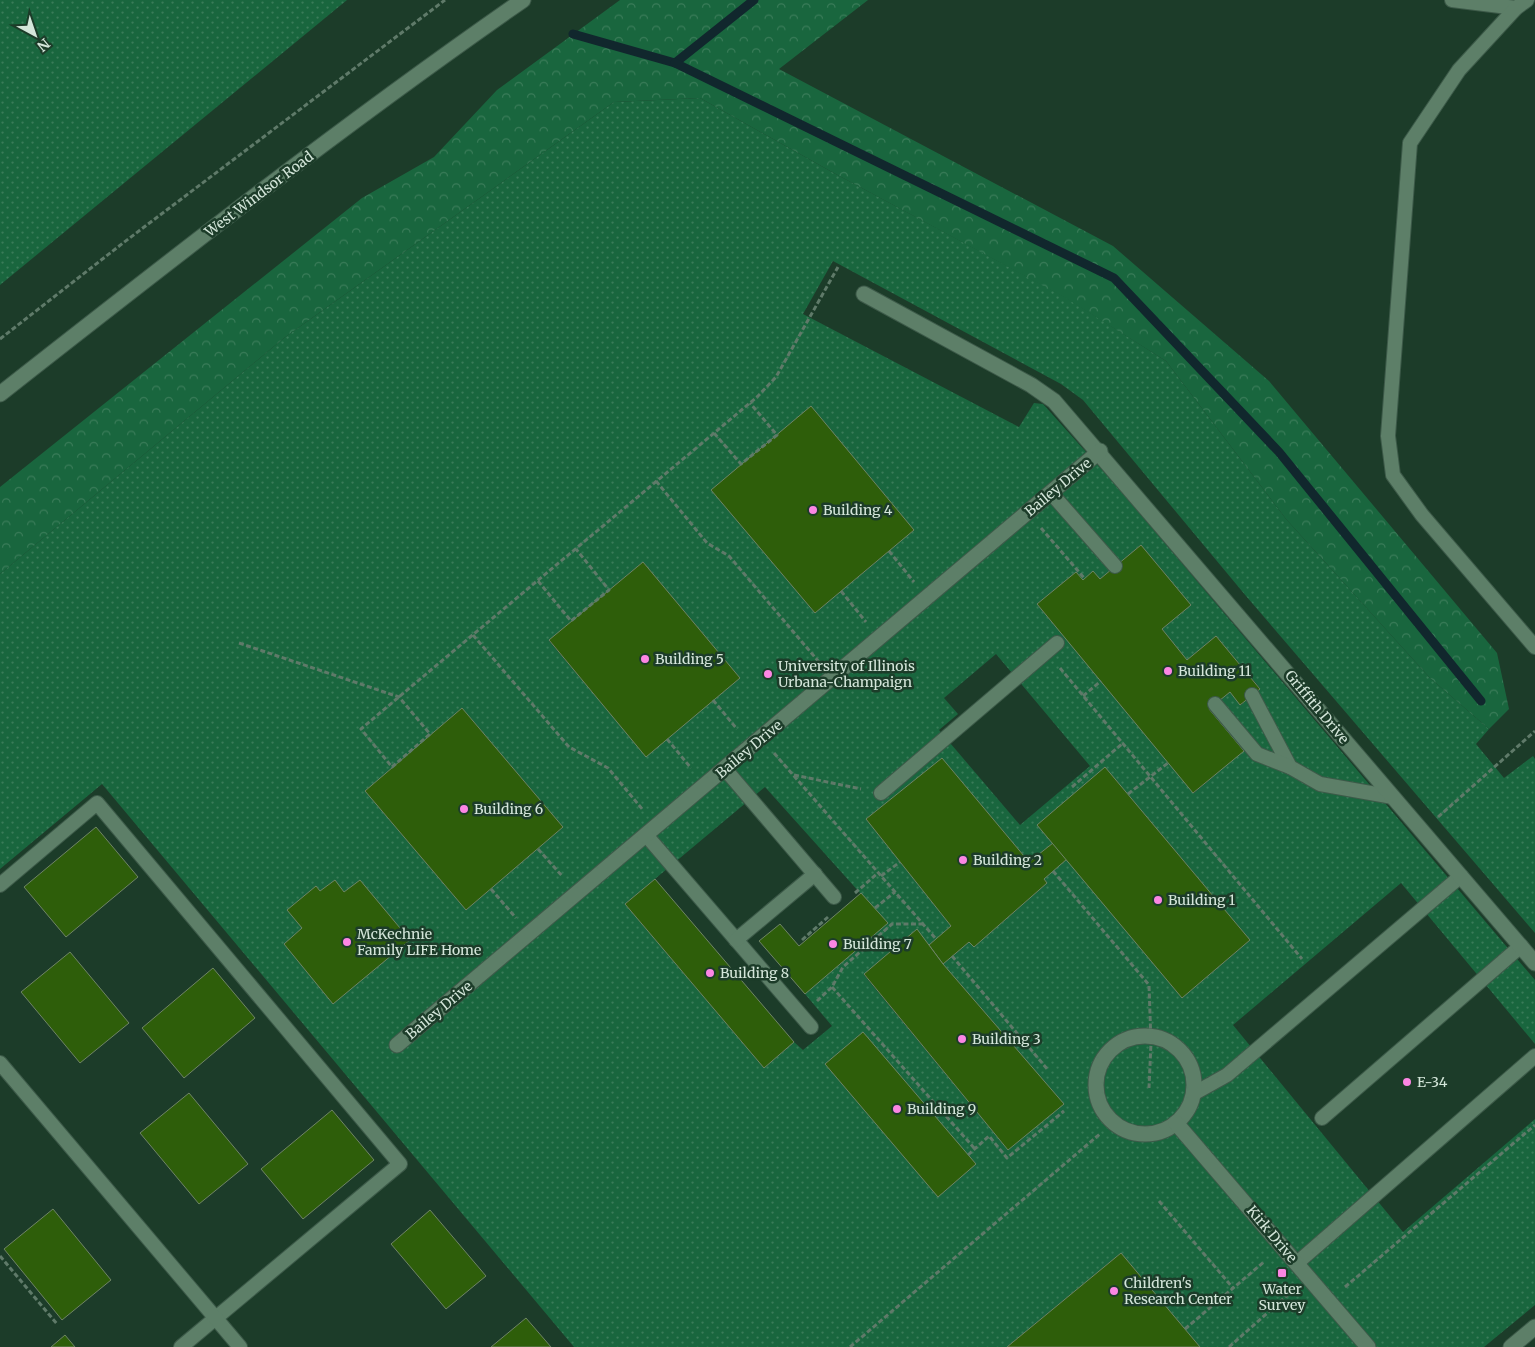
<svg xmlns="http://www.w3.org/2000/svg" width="1535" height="1347" viewBox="0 0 1535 1347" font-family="Merriweather,serif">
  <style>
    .grass { fill: url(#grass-dots); fill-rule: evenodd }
    .forest { fill: url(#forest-crowns) }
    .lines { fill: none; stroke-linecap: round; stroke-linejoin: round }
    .stream { stroke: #11272d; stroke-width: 9 }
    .building { fill: #2e5e0a; stroke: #6f8466 }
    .lane-casing { stroke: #3d5a49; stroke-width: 16 }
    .street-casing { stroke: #3d5a49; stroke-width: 17 }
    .secondary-casing { stroke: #3d5a49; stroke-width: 17 }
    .path { stroke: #5f7a69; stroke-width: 3; stroke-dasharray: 5 2.5; stroke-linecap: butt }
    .lane { stroke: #5d7f68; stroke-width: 14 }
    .street { stroke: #5d7f68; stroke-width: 15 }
    .secondary { stroke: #5d7f68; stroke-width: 15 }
    .poi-dot { fill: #fc86e3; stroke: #1c3c29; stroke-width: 2 }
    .labels { text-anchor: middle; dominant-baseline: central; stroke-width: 5; stroke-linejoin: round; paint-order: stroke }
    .street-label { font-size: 14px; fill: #d4e6da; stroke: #1c3c29 }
    .poi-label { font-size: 14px; fill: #d4e6da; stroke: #1c3c29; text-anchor: start }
  </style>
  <defs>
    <pattern id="grass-dots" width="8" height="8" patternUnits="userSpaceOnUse" patternTransform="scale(1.25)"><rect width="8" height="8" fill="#19663e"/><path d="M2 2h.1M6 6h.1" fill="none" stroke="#3a7c59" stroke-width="1.8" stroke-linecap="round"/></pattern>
    <pattern id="forest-crowns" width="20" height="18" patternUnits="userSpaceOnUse" patternTransform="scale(1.25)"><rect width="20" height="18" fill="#19663e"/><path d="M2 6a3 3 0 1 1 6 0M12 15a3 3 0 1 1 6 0" fill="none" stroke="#3a7c59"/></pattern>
  </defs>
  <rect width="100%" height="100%" fill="#1c3c29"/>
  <g class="grass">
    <polygon points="0,0 347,0 0,285"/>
    <path d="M 700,98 L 832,172 L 1065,297 L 1166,361 L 1286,519 L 1430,678 L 1489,729 L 1476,744 L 1504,778 L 1533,756 L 1535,759 L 1535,933 L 1246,596 L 1083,400 L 1061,384 L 833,261 L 803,314 L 1019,427 L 1034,403 L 1043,404 L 1113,482 L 1535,980 L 1535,1044 L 1401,883 L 1233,1025 L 1403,1232 L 1535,1119 L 1535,1305 L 1484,1347 L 1200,1347 L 1121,1253 L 1007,1347 L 574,1347 L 102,784 L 0,869 L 0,574 L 284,338 L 614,102 ZM 811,407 L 914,530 L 815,613 L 712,490 ZM 1141,545 L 1191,605 L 1162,629 L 1187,660 L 1216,636 L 1260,688 L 1241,705 L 1230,692 L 1209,709 L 1243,751 L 1194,793 L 1037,604 L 1076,572 L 1083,580 L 1100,579 ZM 643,562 L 740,678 L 646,756 L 549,641 ZM 996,654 L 1090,766 L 1020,825 L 939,730 L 958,714 L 944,698 ZM 462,708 L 563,827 L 466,910 L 365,791 ZM 942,759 L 1029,862 L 1053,843 L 1105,767 L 1250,940 L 1182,998 L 1067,859 L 1044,879 L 1047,883 L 974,947 L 969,942 L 943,964 L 1063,1104 L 1008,1150 L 864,975 L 916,930 L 929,945 L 951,926 L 866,819 ZM 765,787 L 887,923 L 805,994 L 832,1026 L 803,1050 L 794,1042 L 764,1068 L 625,904 Z"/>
  </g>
  <polygon class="forest" points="620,0 868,0 779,69 1113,246 1269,381 1497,653 1509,709 1489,729 1430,678 1286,519 1166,361 1064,297 832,172 700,98 614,102 284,338 0,574 0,487 362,198 434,157 497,90"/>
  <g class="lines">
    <g class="stream">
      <polyline points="573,34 675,63 754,0"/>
      <polyline points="675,63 1114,278 1279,452 1481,701"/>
    </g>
  </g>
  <g class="building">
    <polygon points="811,406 914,530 815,613 711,490"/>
    <polygon points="1141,545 1191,605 1162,629 1187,660 1216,636 1260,689 1240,705 1230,692 1209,709 1244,751 1193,793 1037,604 1076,572 1083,580 1093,571 1100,579"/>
    <polygon points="643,562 740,678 646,757 549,640"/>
    <polygon points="462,708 563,827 466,910 365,791"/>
    <polygon points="942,758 1029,862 1053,843 1067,859 1044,879 1047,883 974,947 969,942 943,964 929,945 951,926 866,819"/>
    <polygon points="1105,767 1250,940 1182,998 1037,825"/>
    <polygon points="96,827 138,877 66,937 24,887"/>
    <polygon points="655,879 794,1042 764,1068 625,904"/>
    <polygon points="335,880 344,892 360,880 410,940 333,1004 284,944 302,928 287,910 316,886 320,891"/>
    <polygon points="861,893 888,923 805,994 759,941 780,924 799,946"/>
    <polygon points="917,929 943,964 1064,1104 1008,1150 864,974"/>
    <polygon points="70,952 129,1023 80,1063 21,992"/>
    <polygon points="213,968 255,1018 184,1078 142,1028"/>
    <polygon points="863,1032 976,1164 938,1197 825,1064"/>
    <polygon points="189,1093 248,1164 199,1204 140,1133"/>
    <polygon points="332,1110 374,1160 303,1219 261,1169"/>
    <polygon points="53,1209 111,1280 62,1320 4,1249"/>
    <polygon points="430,1210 486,1276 446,1309 391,1244"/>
    <polygon points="1121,1253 1200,1347 1007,1347"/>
    <polygon points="526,1318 551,1347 491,1347"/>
    <polygon points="65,1335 75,1347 51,1347"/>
  </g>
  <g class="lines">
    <g class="lane-casing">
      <g id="lane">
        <polyline points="1452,0 1516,8"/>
        <polyline points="1527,0 1516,8 1459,70 1410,143 1388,436 1393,475 1422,515 1535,647"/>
        <polyline points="1051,493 1115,566"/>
        <polyline points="1252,695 1290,767 1320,784 1393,797"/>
        <polyline points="1215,704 1257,754 1290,767"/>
        <polyline points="725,769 834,897"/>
        <polyline points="881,793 1057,643"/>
        <polyline points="646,835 811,1027"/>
        <polyline points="0,885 97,803 400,1164 181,1347"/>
        <polyline points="736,940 815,874"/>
        <polyline points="0,1063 240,1347"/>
        <polyline points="1193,1094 1227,1075 1461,876"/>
        <polyline points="1322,1118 1521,946"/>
        <polyline points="1297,1263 1535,1056"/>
      </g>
    </g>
    <g class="street-casing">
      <g id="street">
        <polyline points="864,294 1031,385 1054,401 1535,963"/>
        <circle cx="1145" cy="1085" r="49"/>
        <polyline points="397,1045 1100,451"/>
        <polyline points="1176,1123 1368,1347"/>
        <polyline points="1511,1347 1535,1327"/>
      </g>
    </g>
    <g class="secondary-casing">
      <path id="secondary" d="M 0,394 C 172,259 343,125 523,0"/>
    </g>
    <g class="path">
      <polyline points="0,339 123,243 445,0"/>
      <polyline points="714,433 741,464 777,435 750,403"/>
      <polyline points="656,481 707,543 729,556 819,662"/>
      <polyline points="1041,528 1085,579"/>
      <polyline points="889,551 914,582"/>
      <polyline points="538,581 571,621 609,590 576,549"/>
      <polyline points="841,591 866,622"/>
      <polyline points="473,635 569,747 608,768 643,810"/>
      <path d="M 239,643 L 399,697 L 430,734 L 392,767 L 361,729 C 492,618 625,508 757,397 L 776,377 L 838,267"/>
      <polyline points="1060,668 1302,959"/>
      <polyline points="1083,696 1101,681"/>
      <polyline points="713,700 737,729"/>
      <polyline points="667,739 691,768"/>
      <polyline points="774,753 936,939"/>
      <polyline points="794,775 861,789"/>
      <polyline points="1072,787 1123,743"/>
      <polyline points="1128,794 1168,763"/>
      <polyline points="1438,817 1535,731"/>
      <polyline points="538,849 563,877"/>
      <polyline points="1053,871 1149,985 1151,1043 1149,1088"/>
      <polyline points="881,876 900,862"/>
      <polyline points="491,889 516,918"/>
      <polyline points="855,893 878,873"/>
      <polyline points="875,908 895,892"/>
      <polyline points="802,940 828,917"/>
      <polyline points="952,956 1048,1070"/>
      <polyline points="832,987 975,1149"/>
      <polyline points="817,1001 832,987 843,967 892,924 923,924"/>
      <polyline points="968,1155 989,1136 1007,1158 1064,1111"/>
      <polyline points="1159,1201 1233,1288"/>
      <polyline points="0,1256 57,1324"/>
      <polyline points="1345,1287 1535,1125"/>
      <polyline points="1185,1329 1265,1261"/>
      <polyline points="850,1347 1101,1133"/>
      <polyline points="1229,1347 1291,1292"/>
    </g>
    <use href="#lane" class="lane"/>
    <use href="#street" class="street"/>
    <use href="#secondary" class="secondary"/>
  </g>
  <g class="poi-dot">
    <circle cx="813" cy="510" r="5"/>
    <circle cx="645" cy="659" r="5"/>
    <circle cx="1168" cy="671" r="5"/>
    <circle cx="768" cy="674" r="5"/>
    <circle cx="464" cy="809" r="5"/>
    <circle cx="963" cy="860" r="5"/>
    <circle cx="1158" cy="900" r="5"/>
    <circle cx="347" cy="942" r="5"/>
    <circle cx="833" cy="944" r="5"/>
    <circle cx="710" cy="973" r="5"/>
    <circle cx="962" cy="1039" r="5"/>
    <circle cx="1407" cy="1082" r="5"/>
    <circle cx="897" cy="1109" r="5"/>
    <rect x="1277" y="1268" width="10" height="10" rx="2.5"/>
    <circle cx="1114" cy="1291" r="5"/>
  </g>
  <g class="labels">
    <g class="street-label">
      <text transform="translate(259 194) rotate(-37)">West Windsor Road</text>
      <text transform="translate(1058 487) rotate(-40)">Bailey Drive</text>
      <text transform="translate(1317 707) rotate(50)">Griffith Drive</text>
      <text transform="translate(749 749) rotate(-40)">Bailey Drive</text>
      <text transform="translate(439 1010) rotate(-40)">Bailey Drive</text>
      <text transform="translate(1272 1234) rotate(50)">Kirk Drive</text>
    </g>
    <g class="poi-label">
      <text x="823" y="510">Building 4</text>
      <text x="655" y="659">Building 5</text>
      <text x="778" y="666">University of Illinois<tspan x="778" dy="16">Urbana-Champaign</tspan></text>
      <text x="1178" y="671">Building 11</text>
      <text x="474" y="809">Building 6</text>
      <text x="973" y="860">Building 2</text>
      <text x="1168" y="900">Building 1</text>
      <text x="357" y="934">McKechnie<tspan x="357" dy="16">Family LIFE Home</tspan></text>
      <text x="843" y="944">Building 7</text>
      <text x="720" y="973">Building 8</text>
      <text x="972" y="1039">Building 3</text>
      <text x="1417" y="1082">E-34</text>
      <text x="907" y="1109">Building 9</text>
      <text x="1124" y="1283">Children's<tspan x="1124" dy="16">Research Center</tspan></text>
      <text x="1282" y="1289" text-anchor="middle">Water<tspan x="1282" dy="16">Survey</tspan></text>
    </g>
  </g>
  <g transform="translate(35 35) rotate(140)" stroke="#1c3c29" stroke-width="4" paint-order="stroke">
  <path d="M0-4L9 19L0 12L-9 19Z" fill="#d4e6da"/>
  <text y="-8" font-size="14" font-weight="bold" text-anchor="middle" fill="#d4e6da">N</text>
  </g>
</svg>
